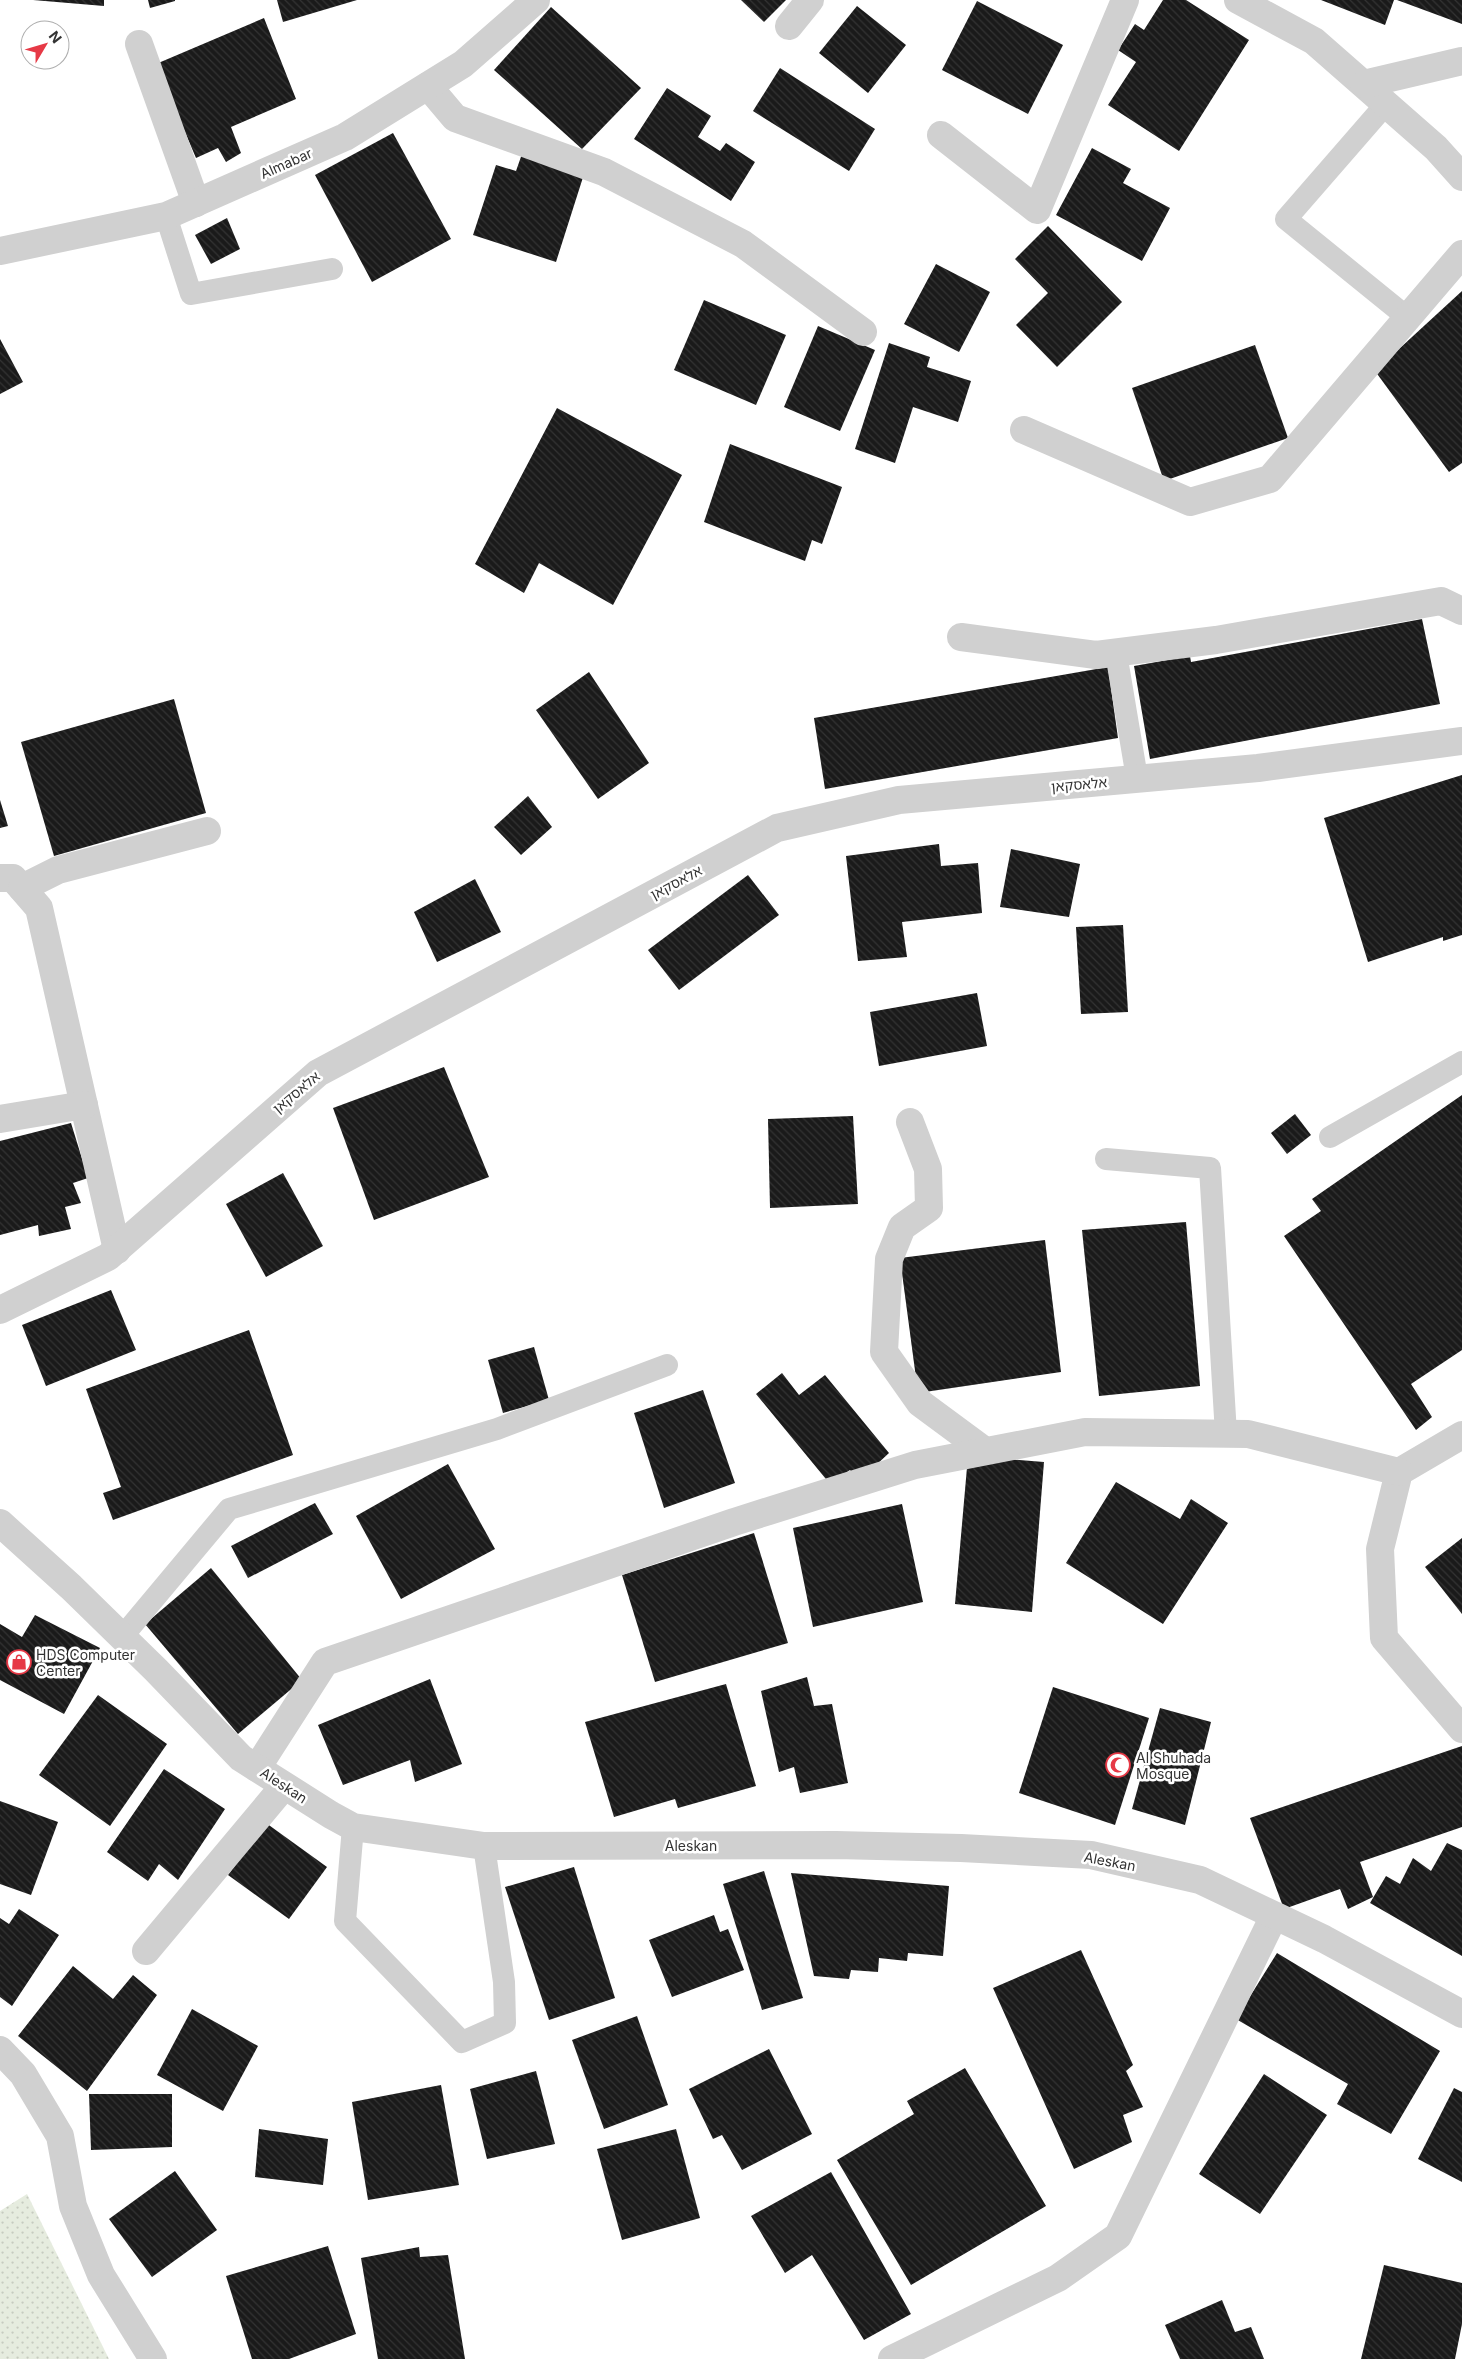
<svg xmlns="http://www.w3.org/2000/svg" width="1462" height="2359" viewBox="0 0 1462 2359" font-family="Inter,'Noto Sans Hebrew',sans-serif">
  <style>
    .grass { fill: url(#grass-dots) }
    .building { fill: url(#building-back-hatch) }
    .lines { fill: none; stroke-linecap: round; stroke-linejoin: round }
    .service { stroke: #d0d0d0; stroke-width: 22 }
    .minor { stroke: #d0d0d0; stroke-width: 28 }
    .tertiary { stroke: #d0d0d0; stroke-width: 28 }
    .labels { text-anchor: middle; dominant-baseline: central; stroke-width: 5; stroke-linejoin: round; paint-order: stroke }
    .street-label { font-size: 14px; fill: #333; stroke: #fff }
    .poi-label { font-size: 14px; fill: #333; stroke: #fff; text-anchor: start }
  </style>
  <defs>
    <pattern id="grass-dots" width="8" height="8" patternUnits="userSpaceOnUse" patternTransform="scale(1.25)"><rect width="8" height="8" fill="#e6ecdf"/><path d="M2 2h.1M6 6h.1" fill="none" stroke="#c6cbc0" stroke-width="1.8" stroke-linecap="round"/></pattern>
    <pattern id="building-back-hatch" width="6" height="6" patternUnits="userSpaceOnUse" patternTransform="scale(1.25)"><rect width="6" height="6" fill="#1a1a1a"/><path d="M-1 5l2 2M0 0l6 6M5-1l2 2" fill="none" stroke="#333"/></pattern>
  </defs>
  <rect width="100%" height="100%" fill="#fff"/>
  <polygon class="grass" points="27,2194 109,2359 0,2359 0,2211"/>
  <g class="building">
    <polygon points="33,0 104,0 104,6"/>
    <polygon points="148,0 175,0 175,1 150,8"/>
    <polygon points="277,0 357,0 283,22"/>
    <polygon points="741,0 786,0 764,22"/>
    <polygon points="1163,0 1186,0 1249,40 1179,151 1108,105 1136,62 1118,50 1135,24 1144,30"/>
    <polygon points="1321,0 1394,0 1385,25"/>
    <polygon points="1397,0 1462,0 1462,24"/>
    <polygon points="977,1 1063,45 1028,114 942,70"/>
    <polygon points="857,6 906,45 868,93 819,53"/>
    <polygon points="551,7 641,88 582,149 494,70"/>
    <polygon points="264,18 296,99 231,127 241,153 226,162 218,148 196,158 156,64"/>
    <polygon points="780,68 875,129 849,171 753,111"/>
    <polygon points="667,88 711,116 698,137 720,151 726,143 755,162 731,201 634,139"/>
    <polygon points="393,133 451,239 372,282 315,175"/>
    <polygon points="1092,148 1131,169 1123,183 1170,208 1142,261 1056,215"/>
    <polygon points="523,151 585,171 556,262 473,235 496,165 516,171"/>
    <polygon points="227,218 240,249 211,264 195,235"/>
    <polygon points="1048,226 1122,302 1057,367 1016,325 1048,293 1015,259"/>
    <polygon points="936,264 990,292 959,352 904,324"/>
    <polygon points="1462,291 1462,463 1449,472 1375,371"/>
    <polygon points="704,300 786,335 756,405 674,370"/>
    <polygon points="818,326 875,350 840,431 784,407"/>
    <polygon points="0,339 23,382 0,394"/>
    <polygon points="889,343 930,357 927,367 971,381 958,422 913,407 895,463 855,449"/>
    <polygon points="1255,345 1288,438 1164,481 1132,388"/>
    <polygon points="557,408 682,475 613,605 539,563 524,593 475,564"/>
    <polygon points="730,444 842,487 822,544 812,540 805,561 704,522"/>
    <polygon points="1422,619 1440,704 1150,759 1134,666 1190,656 1191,662"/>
    <polygon points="1108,667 1118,738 825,789 814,718"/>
    <polygon points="589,672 649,763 598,799 536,710"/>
    <polygon points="174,699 206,813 54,856 21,742"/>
    <polygon points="1462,775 1462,935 1443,941 1443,937 1368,962 1324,818"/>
    <polygon points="528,796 552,827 521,855 494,827"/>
    <polygon points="0,800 8,826 0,828"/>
    <polygon points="939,844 941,866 978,863 982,913 902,922 907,957 858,961 846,856"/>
    <polygon points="1011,849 1080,864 1069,917 1000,907"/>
    <polygon points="748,875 779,915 679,990 648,950"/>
    <polygon points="475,879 501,932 437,962 414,912"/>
    <polygon points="1123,925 1128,1012 1081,1014 1076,927"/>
    <polygon points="977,993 987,1046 879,1066 870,1012"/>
    <polygon points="444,1067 489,1177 374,1220 333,1108"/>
    <polygon points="1462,1095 1462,1350 1411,1384 1432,1417 1416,1430 1284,1236 1321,1211 1312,1199"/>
    <polygon points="1295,1114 1311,1135 1287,1154 1271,1133"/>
    <polygon points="853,1116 858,1204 770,1208 768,1119"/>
    <polygon points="71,1123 88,1178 73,1183 81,1203 65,1207 71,1229 39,1236 38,1225 0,1235 0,1141"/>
    <polygon points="283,1173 323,1246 266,1277 226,1204"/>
    <polygon points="1186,1222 1200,1386 1099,1396 1082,1230"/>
    <polygon points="1045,1240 1061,1372 918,1393 900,1258"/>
    <polygon points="111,1290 136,1350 46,1386 22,1325"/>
    <polygon points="249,1330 293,1455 113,1520 103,1493 121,1487 86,1389"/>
    <polygon points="534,1347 549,1400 503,1413 488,1360"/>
    <polygon points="782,1373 799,1395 825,1375 889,1453 859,1481 850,1470 830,1484 756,1394"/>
    <polygon points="703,1390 735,1483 664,1508 634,1413"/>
    <polygon points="968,1456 1044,1462 1032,1612 955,1604"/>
    <polygon points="448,1464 495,1549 401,1599 356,1516"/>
    <polygon points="1116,1482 1180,1519 1191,1499 1228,1523 1163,1624 1066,1563"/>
    <polygon points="315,1503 333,1534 248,1578 231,1546"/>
    <polygon points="902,1504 923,1602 813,1627 793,1528"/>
    <polygon points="754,1533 788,1643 655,1682 622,1575"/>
    <polygon points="1462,1538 1462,1614 1425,1567"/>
    <polygon points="211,1568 302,1680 238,1734 145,1624"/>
    <polygon points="35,1615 100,1648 64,1714 0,1680 0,1624 22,1637"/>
    <polygon points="807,1677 814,1706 832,1704 848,1783 800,1793 794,1767 779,1772 761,1691"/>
    <polygon points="430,1679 462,1764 415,1782 410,1760 343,1785 318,1725"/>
    <polygon points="726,1684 756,1786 678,1808 675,1799 614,1817 585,1722"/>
    <polygon points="1053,1687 1149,1718 1115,1825 1019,1793"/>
    <polygon points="98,1695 167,1744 110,1826 39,1775"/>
    <polygon points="1160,1708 1211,1722 1185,1825 1132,1809"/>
    <polygon points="1462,1746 1462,1827 1360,1862 1373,1897 1348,1909 1340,1889 1284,1909 1250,1818"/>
    <polygon points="164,1769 225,1809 178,1880 159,1864 148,1881 107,1852"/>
    <polygon points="0,1801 58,1822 31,1895 0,1884"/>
    <polygon points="266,1823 327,1867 289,1919 228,1875"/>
    <polygon points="1447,1843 1462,1850 1462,1956 1370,1903 1386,1876 1400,1884 1413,1858 1431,1871"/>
    <polygon points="574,1867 615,1998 549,2020 505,1887"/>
    <polygon points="764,1871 803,1998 762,2010 723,1884"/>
    <polygon points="791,1873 949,1886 943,1956 908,1953 907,1961 879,1958 878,1972 851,1970 849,1979 814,1976"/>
    <polygon points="19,1909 59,1935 12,2006 0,1997 0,1918 9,1924"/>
    <polygon points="714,1915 720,1932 728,1929 744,1970 672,1997 649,1940"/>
    <polygon points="1081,1950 1133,2065 1126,2071 1143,2107 1123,2115 1132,2142 1074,2169 993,1988"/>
    <polygon points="1277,1953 1440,2051 1391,2134 1337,2104 1348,2084 1236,2019"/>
    <polygon points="73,1966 113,1999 133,1975 157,1995 87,2091 18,2036"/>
    <polygon points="192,2009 258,2046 223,2111 157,2075"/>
    <polygon points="637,2016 668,2105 604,2129 572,2040"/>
    <polygon points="769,2049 812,2134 742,2170 722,2135 713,2139 689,2089"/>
    <polygon points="965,2068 1046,2206 911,2285 837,2160 914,2114 907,2101"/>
    <polygon points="536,2071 555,2144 487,2159 470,2089"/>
    <polygon points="1264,2074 1327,2115 1260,2214 1199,2174"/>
    <polygon points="441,2085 459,2185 368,2200 352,2102"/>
    <polygon points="1454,2088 1462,2092 1462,2182 1418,2159"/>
    <polygon points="89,2094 172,2094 172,2147 91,2150"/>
    <polygon points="259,2129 328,2139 323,2185 255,2177"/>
    <polygon points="676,2129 700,2218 622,2240 597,2149"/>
    <polygon points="175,2171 217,2230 152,2277 109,2219"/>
    <polygon points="831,2172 911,2314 864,2340 812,2255 785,2273 751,2216"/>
    <polygon points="328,2246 356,2334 289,2359 252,2359 226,2276"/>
    <polygon points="419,2247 420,2257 448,2255 465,2359 378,2359 361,2258"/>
    <polygon points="1384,2265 1462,2283 1462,2324 1455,2359 1361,2359"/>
    <polygon points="1222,2300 1235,2332 1251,2327 1264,2359 1180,2359 1165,2325"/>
  </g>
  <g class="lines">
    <g class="service">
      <polyline points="1386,104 1286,219 1408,318"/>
      <polyline points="166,216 191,294 332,269"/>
      <polyline points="1116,653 1137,778"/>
      <polyline points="1330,1137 1462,1062"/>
      <polyline points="1106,1159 1210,1168 1226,1434"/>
      <polyline points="122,1637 229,1509 497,1429 667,1365"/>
      <polyline points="353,1827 345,1921 462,2042 505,2023 504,1982 484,1846"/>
    </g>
    <g class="minor">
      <polyline points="1238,0 1314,41 1436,148 1462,177"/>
      <polyline points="789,26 810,0"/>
      <polyline points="139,44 196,203"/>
      <polyline points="1364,84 1462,61"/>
      <polyline points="428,86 455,118 604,172 743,244 863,332"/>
      <polyline points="941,135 1037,210 1125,0"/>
      <polyline points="0,251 166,216 345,137 463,64 536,0"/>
      <polyline points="1024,430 1190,502 1270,479 1462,254"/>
      <polyline points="961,637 1096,655 1216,640 1441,601 1462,611"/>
      <polyline points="0,878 13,878 39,908 117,1250"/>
      <polyline points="22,888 58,870 207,831"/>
      <polyline points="0,1119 84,1105"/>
      <polyline points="910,1122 928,1169 929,1208 902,1227 889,1259 884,1352 920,1403 985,1451"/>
      <polyline points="0,1310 108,1257 318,1073 777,828 899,800 1258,768 1462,741"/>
      <polyline points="1462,1435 1399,1472 1380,1549 1384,1638 1462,1729"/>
      <polyline points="257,1768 325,1662 734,1522 915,1465 1085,1432 1248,1434 1399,1472"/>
      <polyline points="146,1951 284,1786"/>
      <polyline points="0,2050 23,2074 60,2136 73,2206 101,2275 153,2359"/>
      <polyline points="892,2359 1058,2278 1118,2236 1274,1916"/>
    </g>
    <polyline class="tertiary" points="0,1523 71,1587 156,1670 241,1758 331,1815 353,1827 484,1846 836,1845 961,1848 1091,1855 1200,1880 1324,1939 1462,2014"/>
  </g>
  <defs>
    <g id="shop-ring" transform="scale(1.25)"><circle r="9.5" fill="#fff" stroke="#e63946" stroke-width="1.5"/><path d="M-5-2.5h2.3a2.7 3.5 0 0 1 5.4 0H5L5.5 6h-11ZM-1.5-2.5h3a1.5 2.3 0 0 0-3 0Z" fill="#e63946"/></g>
    <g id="mosque-ring" transform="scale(1.25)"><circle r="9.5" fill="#fff" stroke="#e63946" stroke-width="1.5"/><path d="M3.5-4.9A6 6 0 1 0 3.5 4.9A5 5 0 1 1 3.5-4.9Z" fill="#e63946"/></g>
  </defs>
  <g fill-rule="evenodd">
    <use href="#shop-ring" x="19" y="1662"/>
    <use href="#mosque-ring" x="1118" y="1765"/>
  </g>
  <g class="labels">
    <g class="street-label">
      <text transform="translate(286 163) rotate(-24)">Almabar</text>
      <text transform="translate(1079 784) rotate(-5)">אלאסקאן</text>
      <text transform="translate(676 882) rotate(-28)">אלאסקאן</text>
      <text transform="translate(296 1092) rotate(-40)">אלאסקאן</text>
      <text transform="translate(284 1785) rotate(33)">Aleskan</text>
      <text x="691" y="1845">Aleskan</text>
      <text transform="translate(1110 1861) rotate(11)">Aleskan</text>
    </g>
    <g class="poi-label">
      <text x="36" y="1654">HDS Computer<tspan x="36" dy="16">Center</tspan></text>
      <text x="1136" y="1757">Al Shuhada<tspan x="1136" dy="16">Mosque</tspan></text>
    </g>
  </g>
  <g transform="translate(45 45) rotate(52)"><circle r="24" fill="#ffffff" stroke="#adadad"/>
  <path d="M0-4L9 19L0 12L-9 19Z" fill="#e63946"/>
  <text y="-8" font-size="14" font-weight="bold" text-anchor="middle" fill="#333333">N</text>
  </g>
</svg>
